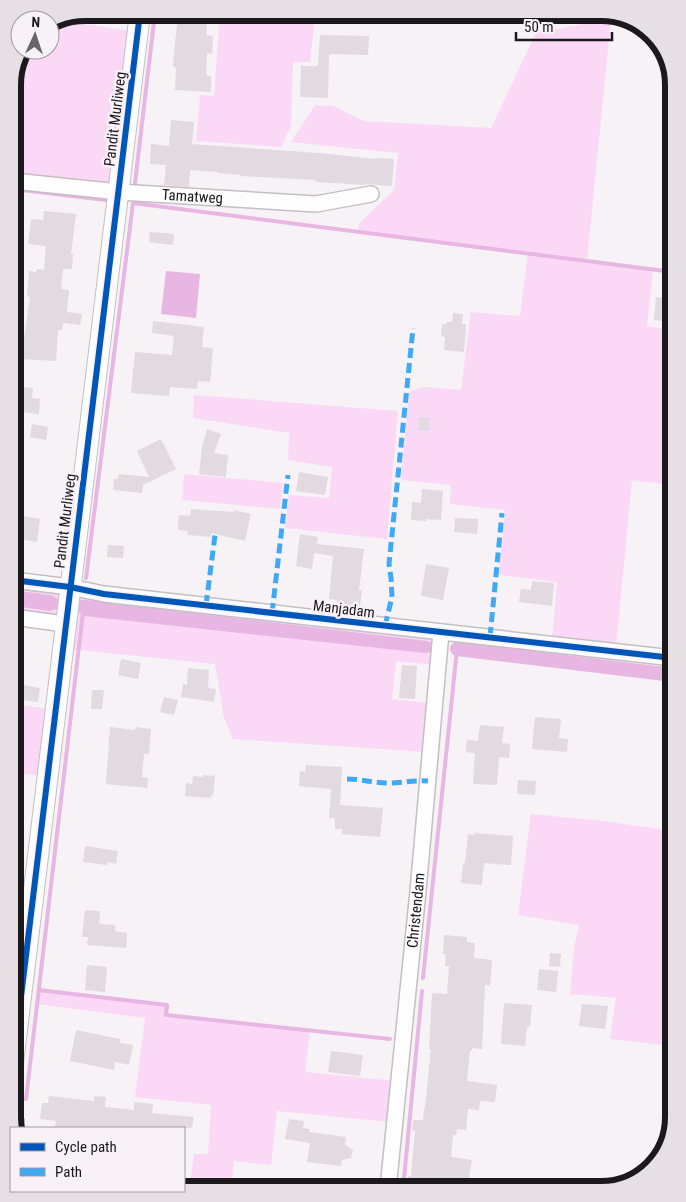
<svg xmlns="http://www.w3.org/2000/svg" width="686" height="1202" viewBox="0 0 686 1202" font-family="'Roboto Condensed',sans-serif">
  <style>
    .green { fill: #fad8f6 }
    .water { fill: #e8b6e3 }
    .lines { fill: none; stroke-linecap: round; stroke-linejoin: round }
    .stream { stroke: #e8b6e3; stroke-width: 4 }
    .canal { stroke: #e8b6e3; stroke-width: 14 }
    .building { fill: #e2d9e1 }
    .street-casing { stroke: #c3bfc2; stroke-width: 18 }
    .secondary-casing { stroke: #c3bfc2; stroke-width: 22 }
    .street { stroke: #fefdfe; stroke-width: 15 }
    .secondary { stroke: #fefdfe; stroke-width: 20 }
    .quiet { stroke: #3fa9f5; stroke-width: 5; stroke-dasharray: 10 5; stroke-linecap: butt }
    .cycleway-casing { stroke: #f8f1f7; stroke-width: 9 }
    .cycleway { stroke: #0057b8; stroke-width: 6 }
    .labels { text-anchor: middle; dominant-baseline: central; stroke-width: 5; stroke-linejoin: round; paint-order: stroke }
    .street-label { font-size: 15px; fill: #1b191b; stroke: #f8f1f7 }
    .rim { fill: none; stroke: #1b191b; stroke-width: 6 }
  </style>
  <rect width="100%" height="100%" fill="#f7f2f6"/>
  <g class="green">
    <polygon points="220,13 257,13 315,18 310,62 293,62 291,126 281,147 196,141 200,95 214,96"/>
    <polygon points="611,19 587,261 653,269 647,326 673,331 673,485 632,480 616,647 552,640 557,582 499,575 505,510 450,504 451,485 401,480 409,392 424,387 461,390 471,312 520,316 528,253 358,232 359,223 394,190 398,153 291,142 315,105 333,106 364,121 491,128 536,33"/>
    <polygon points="65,21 131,31 111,183 106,186 13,177 13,81 27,50 50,50 50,27"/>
    <polygon points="194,395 398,411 387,539 285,528 289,495 329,498 332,467 288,460 289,433 193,418"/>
    <polygon points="184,474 283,483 280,509 182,500"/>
    <polygon points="13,585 54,590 63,599 58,617 13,613 13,606 50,611 57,609 51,595 13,590"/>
    <polygon points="81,596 434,638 434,665 396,661 392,699 430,703 426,752 233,739 224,718 215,664 69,649 76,598"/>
    <polygon points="13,704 48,709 41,776 13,773"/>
    <polygon points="531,814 603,821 673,831 673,1046 610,1039 616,998 570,994 574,948 579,925 518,915"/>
    <polygon points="39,990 167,1005 167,1015 310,1031 305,1072 395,1081 390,1122 277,1111 271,1165 234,1161 231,1189 189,1189 194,1154 208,1154 211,1105 135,1097 145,1018 37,1004"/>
  </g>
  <g class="water">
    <polygon points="166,271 200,274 196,318 161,314"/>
    <polygon points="13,590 51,595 58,599 57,609 50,611 13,606"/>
    <polygon points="78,600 86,600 427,641 432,643 431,652 425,653 84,616 77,611"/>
  </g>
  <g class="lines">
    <g class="stream">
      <polyline points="611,19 611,15"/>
      <polyline points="135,183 155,13"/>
      <polyline points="13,189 106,200"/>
      <polyline points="86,578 133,203 673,272"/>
      <polyline points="423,978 457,649"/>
      <polyline points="39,990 167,1005 166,1015 390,1039"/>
      <polyline points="26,1099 83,612"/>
      <polyline points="22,1128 23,1120"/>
      <polyline points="403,1189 422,991"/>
    </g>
    <polyline class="canal" points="457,649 673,675"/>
  </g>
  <g class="building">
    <polygon points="100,12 121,13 121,24 99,22"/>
    <polygon points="178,13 208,14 206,35 213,36 212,54 207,53 206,75 211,76 211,92 175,90 176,67 173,67 174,54"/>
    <polygon points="320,35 369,36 368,55 329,54 328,98 300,97 301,66 318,66"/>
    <polygon points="171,120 194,122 192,144 319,153 375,159 376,158 394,159 392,186 365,184 365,185 335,183 316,182 316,180 240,176 240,175 218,173 218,172 190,170 189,187 164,185 166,165 150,164 151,144 169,146"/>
    <polygon points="44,211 76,214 71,254 73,254 72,269 63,269 61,289 69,290 67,312 82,314 80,325 63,323 62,330 58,330 56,361 21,359 22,339 24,339 30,297 27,296 29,271 36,272 37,269 44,270 46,246 28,244 31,219 43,220"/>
    <polygon points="150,232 174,234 173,245 149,242"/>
    <polygon points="656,297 674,299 674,322 654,320"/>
    <polygon points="453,313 463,314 462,324 466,324 464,352 444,350 445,337 441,336 442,324 446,324 447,322 452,322"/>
    <polygon points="153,321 204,327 202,347 213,348 210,382 198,381 197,389 170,387 169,396 131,393 135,352 172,355 174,336 152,333"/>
    <polygon points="13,386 33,388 32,398 40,399 39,414 13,411"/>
    <polygon points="419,417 430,418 429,431 418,430"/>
    <polygon points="32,424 48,427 46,440 30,437"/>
    <polygon points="207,429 221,434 214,453 228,455 226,477 199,474 202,447"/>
    <polygon points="161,439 176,469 143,485 142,493 113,490 114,479 118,479 119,474 149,477 137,451"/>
    <polygon points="299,472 328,477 325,495 296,491"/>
    <polygon points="422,489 443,491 441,520 426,519 426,521 411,520 412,502 421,503"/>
    <polygon points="191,509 233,512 234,510 251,514 245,541 211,533 211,537 187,535 188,531 178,530 179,515 190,516"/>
    <polygon points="13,514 40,519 37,542 13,538"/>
    <polygon points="455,518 478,519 477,534 454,532"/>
    <polygon points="300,534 318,537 317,544 364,549 359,590 362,590 359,613 335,611 337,600 329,599 333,556 314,553 312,569 296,566"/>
    <polygon points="108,545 124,546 123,558 107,557"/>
    <polygon points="426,564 449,568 443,600 421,596"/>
    <polygon points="532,581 554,583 552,606 519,602 521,589 531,590"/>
    <polygon points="121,659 141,663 138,679 118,675"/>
    <polygon points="402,665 417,666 415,699 399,698"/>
    <polygon points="188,668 209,670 208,688 216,689 214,702 181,697 183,684 187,685"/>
    <polygon points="24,685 40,688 38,702 22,700"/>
    <polygon points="92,690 104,690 102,709 91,709"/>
    <polygon points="164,697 178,700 174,715 160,712"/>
    <polygon points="535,717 561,719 559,738 568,739 567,752 532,749"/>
    <polygon points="480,725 504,727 502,743 510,744 509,758 499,757 497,785 473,784 475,753 466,752 467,740 478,741"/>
    <polygon points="110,727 135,730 135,727 151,729 149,754 144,754 142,777 148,778 147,788 106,784"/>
    <polygon points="306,765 342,767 340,805 383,808 380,837 342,834 342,829 335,829 335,818 329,818 331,789 299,786 300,771 305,772"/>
    <polygon points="203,775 215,776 213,796 211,795 211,798 185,796 186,783 192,784 193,776 202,777"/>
    <polygon points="518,780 536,781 535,795 517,794"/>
    <polygon points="474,833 513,836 511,865 484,863 482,885 461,883 463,863 465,863 468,834 474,835"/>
    <polygon points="85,846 118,851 116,864 108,862 107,865 83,862"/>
    <polygon points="85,910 100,911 99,924 115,925 115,931 127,933 126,948 87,945 88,937 82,937"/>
    <polygon points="444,935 467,937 467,942 475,943 474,958 492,960 490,986 485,985 482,1049 472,1048 472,1051 470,1051 467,1081 497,1085 495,1102 480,1101 479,1110 468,1109 466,1130 457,1129 456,1135 453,1135 451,1157 472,1160 469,1178 507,1182 507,1189 407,1189 408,1176 411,1176 415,1131 412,1131 413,1120 423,1120 424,1108 425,1108 431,1049 429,1049 432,993 447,994 449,966 445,966 446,954 443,954"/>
    <polygon points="550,953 561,954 560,967 549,966"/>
    <polygon points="87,965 107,967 105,992 85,990"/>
    <polygon points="539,969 558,971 556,992 537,990"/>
    <polygon points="504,1003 532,1005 530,1027 527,1027 525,1046 501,1044"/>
    <polygon points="582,1004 608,1006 605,1029 579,1026"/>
    <polygon points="76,1030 120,1039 120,1043 133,1045 129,1065 115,1062 114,1070 70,1061"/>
    <polygon points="331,1051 363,1055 360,1076 328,1072"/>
    <polygon points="49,1096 94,1101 94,1096 106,1097 105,1107 134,1110 134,1102 153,1104 152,1113 194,1117 192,1128 55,1128 56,1121 40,1119 42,1103 48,1103"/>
    <polygon points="289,1119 304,1121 303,1128 310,1129 309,1132 346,1137 345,1145 353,1150 351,1158 342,1160 341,1166 307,1162 310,1143 285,1139"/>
  </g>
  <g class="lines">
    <g class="street-casing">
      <g id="street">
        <path id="s1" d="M 13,181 L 119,192 L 316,204 L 371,194"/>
        <polyline points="13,580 70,587 104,594 673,658"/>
        <polyline points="13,617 65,624"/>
        <path id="s2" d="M 388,1189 L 418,891 L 441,632"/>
      </g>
    </g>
    <g class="secondary-casing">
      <polyline id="secondary" points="13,1063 140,13"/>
    </g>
    <use href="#street" class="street"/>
    <use href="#secondary" class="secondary"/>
    <g class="quiet">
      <polyline points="206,605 215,535"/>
      <polyline points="272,613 288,475"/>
      <polyline points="385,626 392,597 391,578 389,564 413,328"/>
      <polyline points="490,637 502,513"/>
      <path d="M 347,779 C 361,779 374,783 387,783 C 401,783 414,780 428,781"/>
      <polyline points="13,924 29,926"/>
    </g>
    <g class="cycleway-casing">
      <g id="cycleway">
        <polyline points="13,580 70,587 104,594 673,658"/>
        <polyline points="13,1063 140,13"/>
      </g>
    </g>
    <use href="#cycleway" class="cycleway"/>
  </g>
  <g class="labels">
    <g class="street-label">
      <text transform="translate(115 119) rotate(-83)">Pandit Murliweg</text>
      <text stroke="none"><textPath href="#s1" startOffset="180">Tamatweg</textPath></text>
      <text transform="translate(65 521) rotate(-83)">Pandit Murliweg</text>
      <text transform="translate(344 609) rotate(7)">Manjadam</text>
      <text stroke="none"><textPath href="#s2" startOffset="280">Christendam</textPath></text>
    </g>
  </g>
  <path d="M0 0H686V1202H0ZM85 21H601A64 64 0 0 1 665 85V1117A64 64 0 0 1 601 1181H85A64 64 0 0 1 21 1117V85A64 64 0 0 1 85 21Z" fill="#e6e0e5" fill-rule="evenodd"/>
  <path class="rim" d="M85 21H601A64 64 0 0 1 665 85V1117A64 64 0 0 1 601 1181H85A64 64 0 0 1 21 1117V85A64 64 0 0 1 85 21Z"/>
  <rect x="10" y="1127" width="175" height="65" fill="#f8f1f7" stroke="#a09b9f"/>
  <rect x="20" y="1143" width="25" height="8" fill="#0057b8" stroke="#a09b9f"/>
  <text x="55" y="1152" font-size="15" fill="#1b191b">Cycle path</text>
  <rect x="20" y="1168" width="25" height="8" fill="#3fa9f5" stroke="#a09b9f"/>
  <text x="55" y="1177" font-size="15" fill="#1b191b">Path</text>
  <g transform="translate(35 35) rotate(3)"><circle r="24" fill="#f8f1f7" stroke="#a09b9f"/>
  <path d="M0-4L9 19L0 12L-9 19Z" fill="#686568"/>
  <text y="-8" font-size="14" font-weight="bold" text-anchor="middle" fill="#1b191b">N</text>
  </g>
  <path d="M516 32v8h96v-8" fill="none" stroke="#1b191b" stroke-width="2.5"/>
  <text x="524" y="32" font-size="15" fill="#1b191b" stroke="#f8f1f7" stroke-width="4" paint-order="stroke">50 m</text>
</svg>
